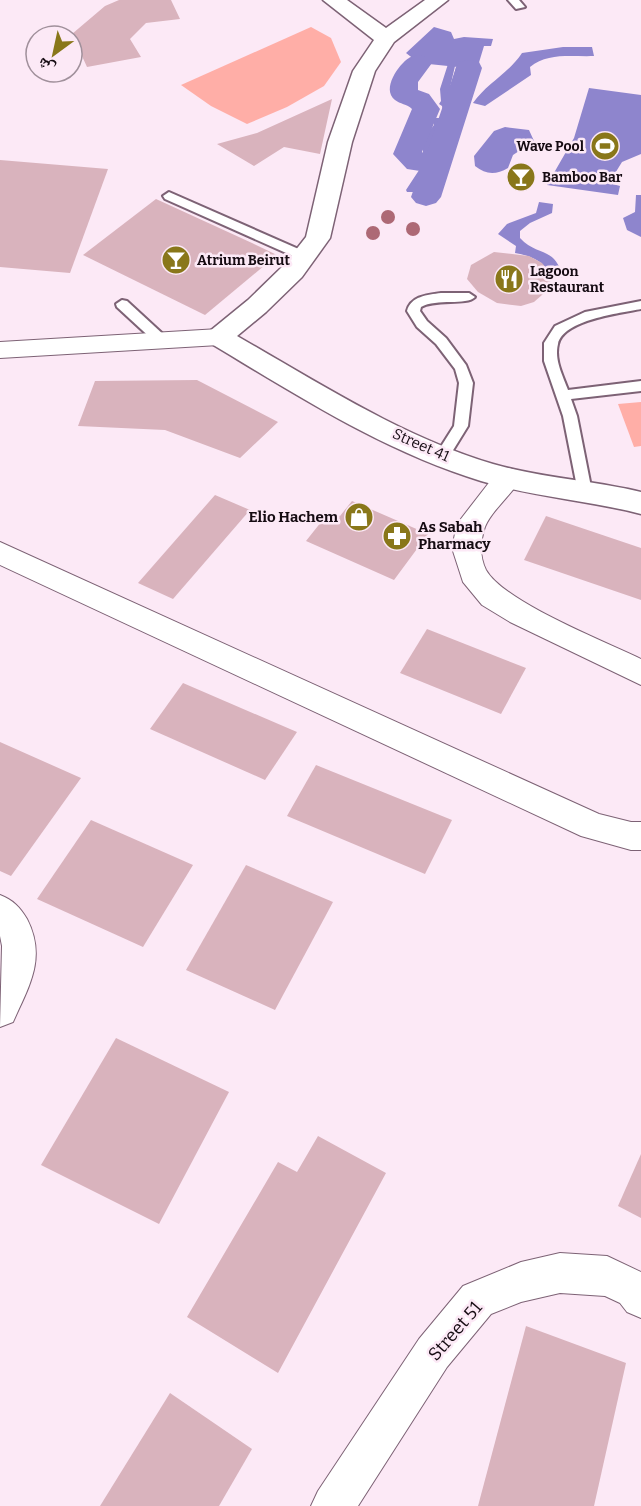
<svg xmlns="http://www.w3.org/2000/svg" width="641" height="1506" viewBox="0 0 641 1506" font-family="Bitter,'Noto Naskh Arabic',serif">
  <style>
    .green { fill: #ffaea7 }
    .water { fill: #8e85cd }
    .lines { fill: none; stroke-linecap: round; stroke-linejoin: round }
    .stream { fill: #8e85cd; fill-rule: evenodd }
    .canal { fill: #8e85cd; fill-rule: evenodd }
    .building { fill: #d9b3bd }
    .service-casing { stroke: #7d6275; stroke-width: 4 }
    .minor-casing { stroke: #7d6275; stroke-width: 2 }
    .tertiary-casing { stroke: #7d6275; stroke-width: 3 }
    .service { fill: #fff; fill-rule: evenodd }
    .minor { fill: #fff; fill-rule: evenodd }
    .tertiary { fill: #fff; fill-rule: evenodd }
    .tree { fill: #ad6975 }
    .labels { text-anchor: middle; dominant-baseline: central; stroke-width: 5; stroke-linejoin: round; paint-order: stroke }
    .far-poi-label { font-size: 14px; font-weight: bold; fill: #150b12; stroke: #fce9f6; text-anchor: start }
    .street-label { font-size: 15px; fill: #150b12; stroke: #fce9f6 }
    .poi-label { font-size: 15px; font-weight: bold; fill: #150b12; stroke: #fce9f6; text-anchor: end }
    .near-street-label { font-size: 18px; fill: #150b12; stroke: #fce9f6 }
  </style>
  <rect width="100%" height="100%" fill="#fce9f6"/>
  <g class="green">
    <polygon points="311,27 331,38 341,62 324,86 287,107 247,124 211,106 181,85"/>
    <polygon points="641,402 641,446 634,447 618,404"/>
  </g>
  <g class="water">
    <polygon points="434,27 451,32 454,39 464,37 493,39 491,46 484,46 477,69 419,63 406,53"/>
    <path d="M 563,47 L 592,47 L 594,56 C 572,57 548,52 530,67 L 531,75 L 485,106 L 473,103 C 487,83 509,73 522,53 Z"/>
    <polygon points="589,88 641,95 641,154 622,162 609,183 620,186 618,195 547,185 574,138"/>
    <path d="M 505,127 L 529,130 L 534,141 L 513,155 L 508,168 C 496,175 486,175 475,166 L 474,156 L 494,131 Z"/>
    <polygon points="636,195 641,195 641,237 627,230 623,218 635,212"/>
    <path d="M 539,202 L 553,204 L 552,213 L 530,223 L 520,231 L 520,238 C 537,257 554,245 563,277 L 551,278 C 546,261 531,256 515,253 L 516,246 L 498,234 L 507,224 L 536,213 Z"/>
  </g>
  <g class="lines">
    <path class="stream" d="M 448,64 L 455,66 L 449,92 L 456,67 L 460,65 L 464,67 L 458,91 L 450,101 C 451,111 450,119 442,126 L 441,139 L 433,155 L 433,161 L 413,192 L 407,192 L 406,190 L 425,161 L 423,156 L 423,139 L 434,125 L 434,118 L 440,118 L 443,111 L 442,106 L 439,104 L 441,101 L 440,89 Z"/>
    <path class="canal" d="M 419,55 L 428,57 L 432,63 L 418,82 L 418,90 L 429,94 L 440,109 L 422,152 L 426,155 L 456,68 L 459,62 L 469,60 L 479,62 L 482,68 L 441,197 L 436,203 L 426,206 L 416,203 L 411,197 L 420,171 L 407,169 L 393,154 L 412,109 C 407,104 400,104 395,100 C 381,89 399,64 409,58 C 410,57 418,55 419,55 Z"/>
  </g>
  <g class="building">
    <polygon points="119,0 171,0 180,19 146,23 130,39 141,57 87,67 72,34 105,6"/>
    <polygon points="332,99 320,154 284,147 254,166 217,144 257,133"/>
    <polygon points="0,160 108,169 70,273 0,267"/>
    <polygon points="156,199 252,243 277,255 205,315 83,255"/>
    <polygon points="494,252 529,256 542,263 549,272 551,287 534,302 521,306 497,303 478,292 467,279 471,265"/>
    <polygon points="197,380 278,422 240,458 165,430 78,426 95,381"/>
    <polygon points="215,495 250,510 173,599 138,583"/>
    <polygon points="352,501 428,534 394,580 306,541 329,512 340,516"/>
    <polygon points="546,516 641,548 641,600 524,560"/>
    <polygon points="427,629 526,668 501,714 400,673"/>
    <polygon points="183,683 297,732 265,780 150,729"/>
    <polygon points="0,742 81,778 11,876 0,871"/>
    <polygon points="316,765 452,820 425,874 287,816"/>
    <polygon points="91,820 193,865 143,947 37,899"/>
    <polygon points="246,865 333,902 275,1010 186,970"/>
    <polygon points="116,1038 229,1092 159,1224 41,1165"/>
    <polygon points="318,1136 386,1173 278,1373 187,1317 278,1162 297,1172"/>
    <polygon points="641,1154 641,1218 618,1206"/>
    <polygon points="526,1326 626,1363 594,1506 478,1506"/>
    <polygon points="170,1393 252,1449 219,1506 100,1506"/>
  </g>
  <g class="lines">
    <g class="service-casing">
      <g id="service">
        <polygon points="508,0 519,0 525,7 516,9"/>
        <polygon points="169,192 310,254 312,257 310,260 302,260 165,199 163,196"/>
        <path d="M 441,293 L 469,293 L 475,297 C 466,306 437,298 421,307 L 420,311 L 427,321 L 446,338 L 466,365 L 473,383 L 468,426 L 447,460 L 442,461 L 435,456 L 454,426 L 459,383 L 455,369 L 436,344 L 417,327 L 407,311 C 411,296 427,295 441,293 Z"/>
        <polygon points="122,300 127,301 165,336 167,339 165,342 155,342 117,307 116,304"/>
        <path d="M 641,301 L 641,309 C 620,313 563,320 558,344 C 554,360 563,376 568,390 L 641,381 L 641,391 L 571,399 L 577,416 L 592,492 L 585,497 L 578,492 L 563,416 L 544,361 L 544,343 L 555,326 L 585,312 Z"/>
      </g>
    </g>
    <g class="minor-casing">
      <g id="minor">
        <polygon points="219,329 228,331 232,337 228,343 219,345 0,358 0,342"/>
        <path d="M 508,468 L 518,471 L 522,478 C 512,494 488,514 484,530 C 480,543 480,558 486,570 C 504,602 606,642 641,659 L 641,685 L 510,622 L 482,605 L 463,582 L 452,548 L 457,524 L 498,471 Z"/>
        <polygon points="0,542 599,814 631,822 641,822 641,850 631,850 581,836 0,565"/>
        <path d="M 0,895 C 13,900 20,907 27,919 C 47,958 29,986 13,1022 L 0,1027 L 2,946 L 0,936 Z"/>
        <polygon points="560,1253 607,1256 641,1272 641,1318 627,1312 620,1303 605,1296 560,1293 521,1302 491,1314 447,1367 358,1506 311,1506 318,1491 419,1339 463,1286 521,1262"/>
      </g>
    </g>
    <g class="tertiary-casing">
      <path id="tertiary" d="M 323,0 L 347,0 L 386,28 L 425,0 L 448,0 L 394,42 L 375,71 L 352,142 L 330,238 L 302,277 L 266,312 L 237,336 C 319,383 402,437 493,464 C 541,478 592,480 641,492 L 641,514 C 588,500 533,497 481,481 C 383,451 297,395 210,343 L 206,337 L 210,331 L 248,300 L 284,265 L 306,237 L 328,142 L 353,71 L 374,40 Z"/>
    </g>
    <use href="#service" class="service"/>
    <use href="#minor" class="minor"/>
    <use href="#tertiary" class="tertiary"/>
  </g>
  <g class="tree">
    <circle cx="388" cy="217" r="7"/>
    <circle cx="413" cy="229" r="7"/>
    <circle cx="373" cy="233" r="7"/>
  </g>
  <defs>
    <g id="stadium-disc" transform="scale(1.5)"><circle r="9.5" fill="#89771a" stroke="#fce9f6"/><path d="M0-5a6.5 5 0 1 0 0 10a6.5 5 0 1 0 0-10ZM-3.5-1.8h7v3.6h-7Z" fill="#fff"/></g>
    <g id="bar-disc" transform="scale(1.5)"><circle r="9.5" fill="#89771a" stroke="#fce9f6"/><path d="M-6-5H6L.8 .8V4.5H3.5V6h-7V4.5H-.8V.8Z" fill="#fff"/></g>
    <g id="restaurant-disc" transform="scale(1.5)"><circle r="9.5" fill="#89771a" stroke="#fce9f6"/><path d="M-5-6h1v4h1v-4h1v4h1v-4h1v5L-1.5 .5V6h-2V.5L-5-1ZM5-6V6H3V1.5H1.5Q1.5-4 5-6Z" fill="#fff"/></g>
    <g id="shop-disc" transform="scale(1.5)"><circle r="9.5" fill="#89771a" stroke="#fce9f6"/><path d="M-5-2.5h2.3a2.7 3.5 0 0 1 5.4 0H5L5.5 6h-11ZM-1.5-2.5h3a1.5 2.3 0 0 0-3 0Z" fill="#fff"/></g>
    <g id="pharmacy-disc" transform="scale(1.5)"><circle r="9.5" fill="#89771a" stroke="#fce9f6"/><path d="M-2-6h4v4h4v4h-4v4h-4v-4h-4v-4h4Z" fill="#fff"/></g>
  </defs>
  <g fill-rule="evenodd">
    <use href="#stadium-disc" x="605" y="146"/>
    <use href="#bar-disc" x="521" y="177"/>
    <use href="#bar-disc" x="176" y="260"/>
    <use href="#restaurant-disc" x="509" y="279"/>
    <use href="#shop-disc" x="359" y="517"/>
    <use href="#pharmacy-disc" x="397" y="536"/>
  </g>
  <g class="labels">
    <g class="far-poi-label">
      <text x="584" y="146" text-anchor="end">Wave Pool</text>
      <text x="542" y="177">Bamboo Bar</text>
      <text x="197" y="260">Atrium Beirut</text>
      <text x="530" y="271">Lagoon<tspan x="530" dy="16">Restaurant</tspan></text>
    </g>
    <g class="street-label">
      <text transform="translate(421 445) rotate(24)">Street 41</text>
    </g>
    <g class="poi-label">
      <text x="338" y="517">Elio Hachem</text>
      <text x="418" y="527" text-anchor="start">As Sabah<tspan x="418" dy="17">Pharmacy</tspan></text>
    </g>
    <g class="near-street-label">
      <text transform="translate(455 1331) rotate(-49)">Street 51</text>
    </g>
  </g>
  <g transform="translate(54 54) rotate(213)"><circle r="28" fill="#fce9f6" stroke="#a0909b" stroke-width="1.5"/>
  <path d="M0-4.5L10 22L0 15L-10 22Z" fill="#89771a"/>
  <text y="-9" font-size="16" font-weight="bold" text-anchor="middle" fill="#150b12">ش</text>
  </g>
</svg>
